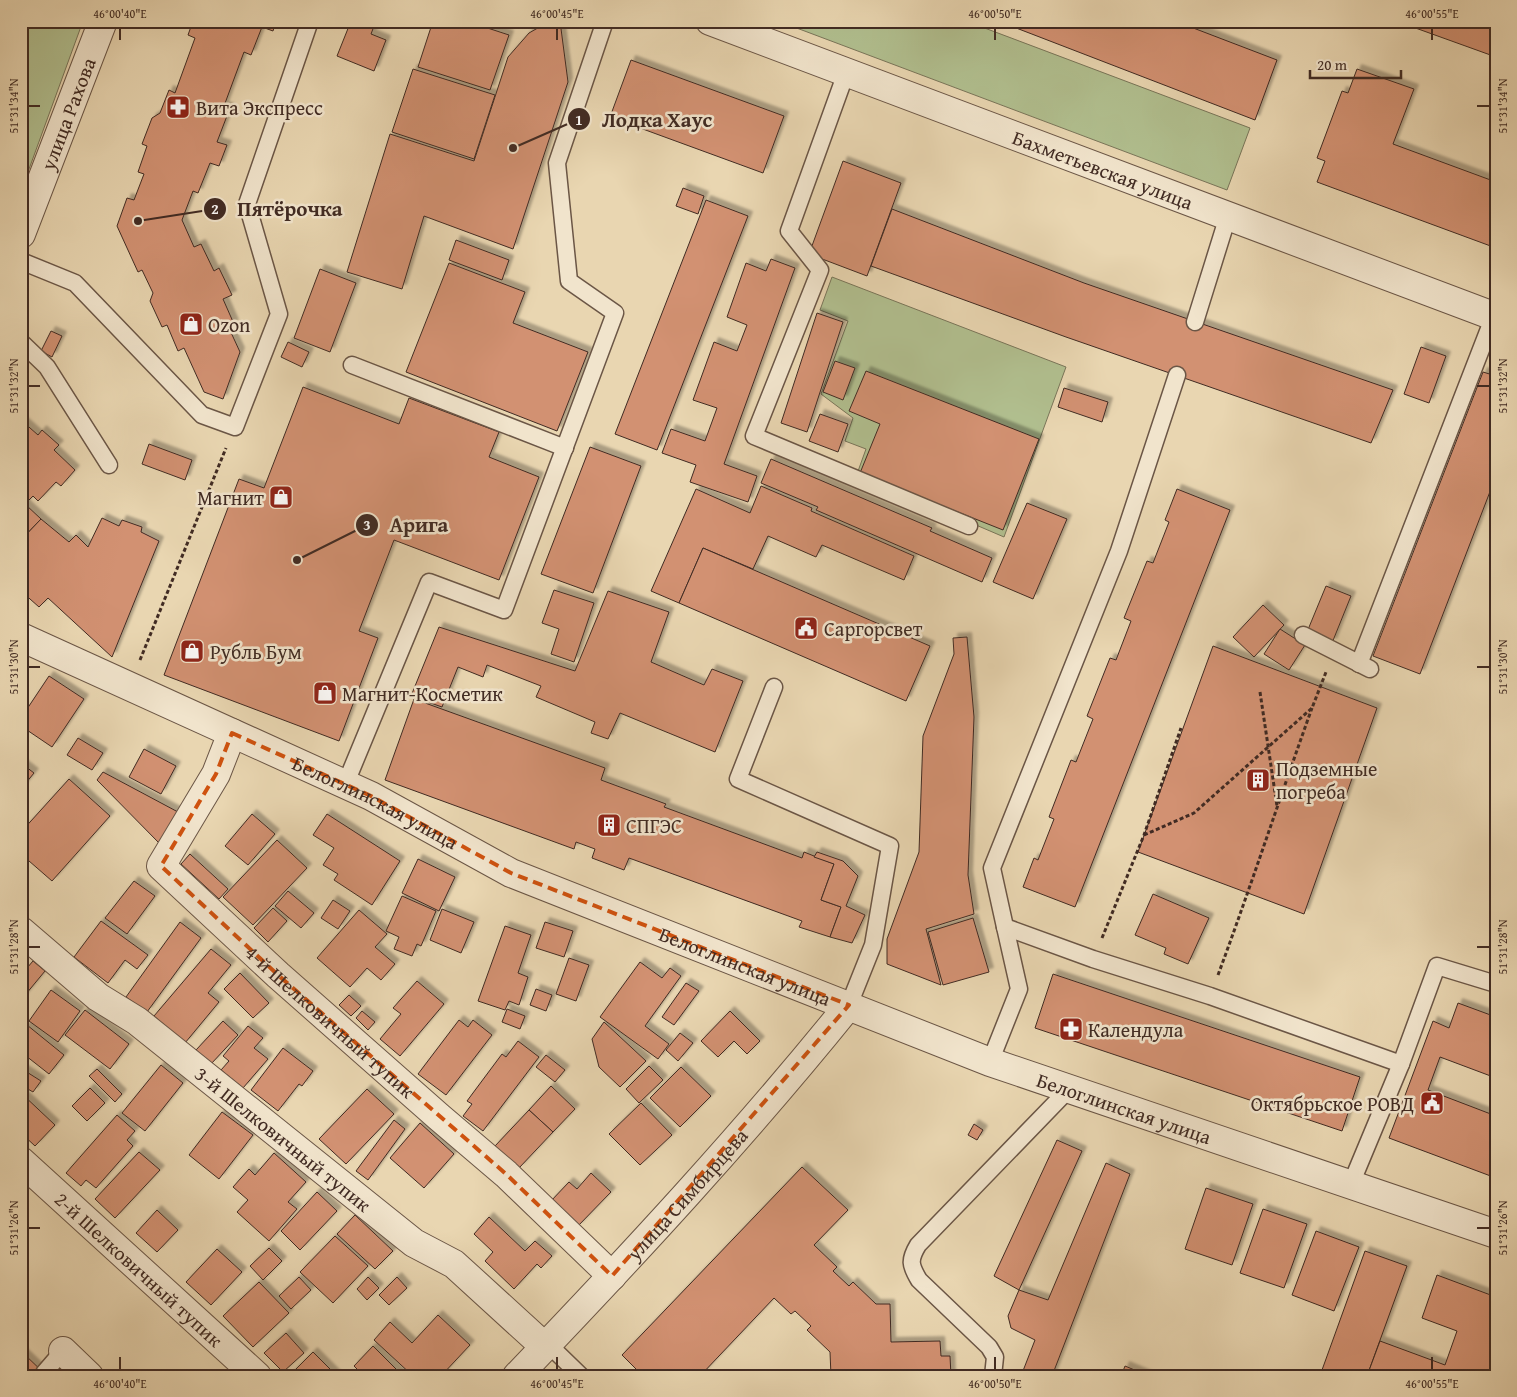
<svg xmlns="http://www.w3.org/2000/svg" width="1517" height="1397" viewBox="0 0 1517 1397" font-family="'Gentium Book Plus',serif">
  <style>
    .green { fill: #b1bf8f; stroke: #797559 }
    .building { fill: #d29172; stroke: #412b23; filter: url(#shadow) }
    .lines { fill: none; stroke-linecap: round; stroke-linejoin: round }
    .lane-casing { stroke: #6b5646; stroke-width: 19 }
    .street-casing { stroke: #6b5646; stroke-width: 30 }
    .path { stroke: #412b23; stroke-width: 3; stroke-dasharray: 4 2.5; stroke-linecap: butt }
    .lane { stroke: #f1e4cc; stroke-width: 16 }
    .street { stroke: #f1e4cc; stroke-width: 28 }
    .marked { fill: none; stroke: #cf520f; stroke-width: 4; stroke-dasharray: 10 6; stroke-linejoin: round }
    .ticks { fill: none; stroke: #412b23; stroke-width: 2 }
    .labels { text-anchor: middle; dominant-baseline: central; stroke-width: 5; stroke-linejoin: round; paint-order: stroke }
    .poi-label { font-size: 20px; fill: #412b23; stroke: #f1e4cc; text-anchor: start }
    .street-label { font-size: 20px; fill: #412b23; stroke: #f1e4cc }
    .leader { fill: none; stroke: #412b23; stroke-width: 2 }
    .callout-dot { fill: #412b23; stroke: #f1e4cc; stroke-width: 2 }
    .mark-label { font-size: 15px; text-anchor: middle; font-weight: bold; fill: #fff }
    .callout-label { font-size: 21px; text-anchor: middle; font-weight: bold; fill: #412b23; stroke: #f1e4cc; stroke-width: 5; stroke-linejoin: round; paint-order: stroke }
    .neatline { fill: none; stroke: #412b23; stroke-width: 2 }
    .ticks-label { font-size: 12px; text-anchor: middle; fill: #412b23 }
  </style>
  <defs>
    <filter id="shadow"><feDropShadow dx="4.5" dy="-4.5" stdDeviation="1" flood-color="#0004"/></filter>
  </defs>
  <rect width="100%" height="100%" fill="#e9d6b1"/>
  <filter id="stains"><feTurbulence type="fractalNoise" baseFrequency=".004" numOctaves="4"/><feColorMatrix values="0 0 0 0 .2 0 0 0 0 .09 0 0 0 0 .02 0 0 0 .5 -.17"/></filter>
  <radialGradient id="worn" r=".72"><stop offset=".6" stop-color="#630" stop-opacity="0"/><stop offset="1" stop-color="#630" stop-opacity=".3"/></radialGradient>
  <g class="green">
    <polygon points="21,21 83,21 21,191"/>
    <polygon points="778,21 966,21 1250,128 1227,190"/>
    <polygon points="832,277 1066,367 1004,537 857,474 866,449 845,441 853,418 821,394 848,321 820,310"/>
  </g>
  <g class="building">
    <polygon points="193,21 276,21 273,31 262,27 251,55 244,52 224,106 230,108 217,142 227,145 219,166 210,163 198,193 193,191 182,220 194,247 201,244 214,271 219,268 232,295 223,299 234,324 228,326 240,352 223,399 204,392 184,348 178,351 167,325 162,327 150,301 153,293 142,270 138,272 117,226 127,198 134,200 144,174 138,172 147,146 142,144 152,118 160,113 169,90 175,93 195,38 188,35"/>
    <polygon points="351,21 376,21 371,34 386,40 374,71 337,56"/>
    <polygon points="433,21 466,21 509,35 490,90 418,67"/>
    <polygon points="550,21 560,21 568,82 513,249 424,216 402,289 347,272 390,134 474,161 508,57 529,33"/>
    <polygon points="998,21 1175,21 1277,60 1255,120"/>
    <polygon points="1396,21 1496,21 1496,57"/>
    <polygon points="631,60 784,116 763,173 610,117"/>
    <polygon points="413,69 495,95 474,159 392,132"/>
    <polygon points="1357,69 1414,89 1393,144 1496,182 1496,248 1317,182 1325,161 1317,158 1342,91 1348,93"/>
    <polygon points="843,161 901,183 867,276 809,254"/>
    <polygon points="683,188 704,196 698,214 676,206"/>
    <polygon points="706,200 748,216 657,450 615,434"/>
    <polygon points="892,209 1084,283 1393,390 1371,443 1066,337 871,266"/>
    <polygon points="456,240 509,260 502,280 449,260"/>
    <polygon points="771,259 795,268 724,464 757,476 748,502 690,482 696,465 662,453 671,429 705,441 717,408 693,400 714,342 737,351 747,325 727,317 746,263 766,271"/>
    <polygon points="449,263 525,292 513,323 588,352 557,431 406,372"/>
    <polygon points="320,269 356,283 330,352 294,338"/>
    <polygon points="817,313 843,322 807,432 781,423"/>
    <polygon points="51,331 62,336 52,357 41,351"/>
    <polygon points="288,342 309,352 302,367 281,357"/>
    <polygon points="1421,347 1446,356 1429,403 1404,394"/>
    <polygon points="835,361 855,368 843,400 823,392"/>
    <polygon points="866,371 1039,439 1003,530 860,473 880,424 849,411"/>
    <polygon points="1483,372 1496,376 1496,476 1420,674 1373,656"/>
    <polygon points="303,387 399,424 409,398 499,432 489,457 539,477 499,580 394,540 359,631 378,638 339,741 164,675 239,479 264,488"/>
    <polygon points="1064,388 1108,402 1102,422 1058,407"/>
    <polygon points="820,414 848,424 838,452 809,441"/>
    <polygon points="21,420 38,435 42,430 59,445 54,450 75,470 61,486 56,482 38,501 33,496 25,504 41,519 21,540"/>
    <polygon points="149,444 192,460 185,480 142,464"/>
    <polygon points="590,447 641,466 593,593 541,574"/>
    <polygon points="771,459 932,528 930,531 992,558 982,582 816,510 818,507 761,483"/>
    <polygon points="761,486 812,508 811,511 914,556 904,580 822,545 816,557 768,536 753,569 703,548 679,603 651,591 696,489 750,513"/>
    <polygon points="1177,489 1230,510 1075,907 1023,887 1034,858 1038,860 1054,819 1049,817 1071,760 1076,762 1093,719 1087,716 1110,658 1116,660 1131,621 1124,618 1147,561 1153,563 1169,522 1165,520"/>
    <polygon points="1027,503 1067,519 1033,599 993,582"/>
    <polygon points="102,518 119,526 122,520 142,527 141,532 159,541 112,657 48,598 39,607 21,591 21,540 41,519 69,542 76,535 88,547"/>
    <polygon points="703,548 930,646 906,701 679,603"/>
    <polygon points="1326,586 1351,596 1332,643 1307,632"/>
    <polygon points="554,590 594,603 574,662 551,654 559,629 542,623"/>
    <polygon points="608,591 669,612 651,662 704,685 712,669 743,681 715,752 620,713 608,739 591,733 595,722 536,697 541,686 487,665 483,677 458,667 442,707 411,696 439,627 575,671"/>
    <polygon points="1263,605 1284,625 1254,657 1233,637"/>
    <polygon points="1280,629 1305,645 1289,670 1264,654"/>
    <polygon points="967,637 974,717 968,875 974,914 926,929 941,985 887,964 887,939 919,852 923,736 954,654 953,638"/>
    <polygon points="1213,646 1377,708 1304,914 1138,852"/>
    <polygon points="49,676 84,699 52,747 21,726 21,718"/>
    <polygon points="414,699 605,768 601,780 666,804 664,807 802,858 804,852 834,864 821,900 841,907 830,937 799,927 802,921 629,858 624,870 592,858 595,849 576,842 574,849 385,780"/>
    <polygon points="78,738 103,753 92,770 67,755"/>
    <polygon points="144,749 176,766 161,794 129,777"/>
    <polygon points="21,763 34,773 21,789"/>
    <polygon points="103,772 178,812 160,844 97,780"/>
    <polygon points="69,779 110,816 52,881 21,854 21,832"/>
    <polygon points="252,814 275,834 248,865 225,846"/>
    <polygon points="327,814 400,861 372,905 334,880 338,874 323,865 334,848 313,835"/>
    <polygon points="277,840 307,868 253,925 223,897"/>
    <polygon points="817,852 843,861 858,876 846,906 865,915 852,943 830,937 841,907 821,900 834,864 814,857"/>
    <polygon points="190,854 228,889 219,899 181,864"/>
    <polygon points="418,859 455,877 439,911 402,893"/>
    <polygon points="134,881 155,896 127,934 105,918"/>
    <polygon points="288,891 314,913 301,928 275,906"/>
    <polygon points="1153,894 1209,918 1188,964 1164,954 1166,948 1135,935"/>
    <polygon points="402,896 436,911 421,946 417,944 412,956 394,949 399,937 386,931"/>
    <polygon points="333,900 350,911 338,929 321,918"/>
    <polygon points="273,908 287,921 268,942 254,928"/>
    <polygon points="442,909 474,922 461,953 430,940"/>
    <polygon points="359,910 387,934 375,947 395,964 381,980 367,968 350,987 317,958"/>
    <polygon points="973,918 989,972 943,985 928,932"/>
    <polygon points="101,921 148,955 137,969 125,960 108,983 74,957"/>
    <polygon points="180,922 201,938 147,1012 126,997"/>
    <polygon points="545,922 573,931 564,957 536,948"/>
    <polygon points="505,926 531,935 518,973 528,977 519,1005 509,1001 505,1010 478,1001"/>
    <polygon points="211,949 231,965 208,993 219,1002 185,1043 154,1016"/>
    <polygon points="569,958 589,965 576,1001 556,994"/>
    <polygon points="33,961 45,971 21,1000 21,975"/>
    <polygon points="640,962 662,978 670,968 681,976 645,1026 669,1044 658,1059 600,1017"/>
    <polygon points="240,973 269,1003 253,1018 224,989"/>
    <polygon points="1053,974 1360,1077 1342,1131 1035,1028"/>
    <polygon points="417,981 444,1004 400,1056 380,1039 401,1014 393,1008"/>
    <polygon points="686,983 699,991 674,1025 662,1017"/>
    <polygon points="536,989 552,995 546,1011 530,1005"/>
    <polygon points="51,990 80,1011 58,1042 29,1021"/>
    <polygon points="349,995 361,1006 351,1016 339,1005"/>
    <polygon points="1458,1003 1496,1017 1496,1078 1440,1057 1428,1090 1496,1116 1496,1178 1389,1138 1433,1021 1449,1028"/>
    <polygon points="507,1009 525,1016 520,1029 502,1022"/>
    <polygon points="85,1010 129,1044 110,1069 65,1035"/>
    <polygon points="362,1011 375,1022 368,1030 356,1018"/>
    <polygon points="730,1011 760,1041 747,1054 734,1041 718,1057 701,1041"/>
    <polygon points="459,1020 468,1027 473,1020 492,1035 446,1095 418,1074"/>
    <polygon points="223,1021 238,1035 211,1064 196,1050"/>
    <polygon points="604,1022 646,1061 620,1087 599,1067 592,1039"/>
    <polygon points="27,1025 64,1055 49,1074 21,1052 21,1033"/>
    <polygon points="248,1026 263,1038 254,1048 268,1059 243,1088 221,1070 229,1061 223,1056"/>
    <polygon points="680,1033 693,1043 678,1061 666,1050"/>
    <polygon points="518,1041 539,1057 483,1131 463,1116 472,1104 467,1101 502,1054 506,1057"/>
    <polygon points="283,1048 313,1071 302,1086 299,1084 278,1111 251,1090"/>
    <polygon points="546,1055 565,1070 555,1082 536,1067"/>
    <polygon points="161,1065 183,1083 145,1131 122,1113"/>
    <polygon points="649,1066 663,1080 639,1103 626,1089"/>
    <polygon points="681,1067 711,1096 680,1127 650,1098"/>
    <polygon points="22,1069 41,1081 33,1092 21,1085"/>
    <polygon points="97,1069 122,1094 115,1102 89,1076"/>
    <polygon points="551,1086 575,1109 553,1132 529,1110"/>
    <polygon points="90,1088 105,1103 87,1121 72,1106"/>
    <polygon points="367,1089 394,1114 346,1164 319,1139"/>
    <polygon points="21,1093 55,1125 35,1146 21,1133"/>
    <polygon points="641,1103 672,1135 640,1165 609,1134"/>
    <polygon points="529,1110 553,1132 519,1168 495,1146"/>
    <polygon points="222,1112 253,1135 219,1179 189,1155"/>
    <polygon points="117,1115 135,1131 127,1140 133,1146 96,1188 86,1180 81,1186 66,1173"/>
    <polygon points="394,1120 405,1129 368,1180 356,1171"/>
    <polygon points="420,1123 454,1154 424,1188 390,1158"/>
    <polygon points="974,1124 983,1130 977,1140 968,1135"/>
    <polygon points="1057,1140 1082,1151 1019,1290 994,1276"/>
    <polygon points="139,1152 160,1170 115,1218 95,1199"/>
    <polygon points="274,1153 306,1182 288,1202 297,1209 269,1241 237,1212 248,1200 233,1187 249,1169 255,1175"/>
    <polygon points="1106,1163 1130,1174 1052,1376 1021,1376 1035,1340 1011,1328 1008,1316 1019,1290 1048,1300"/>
    <polygon points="802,1167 848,1210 814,1245 837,1267 833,1271 849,1286 853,1282 876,1304 890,1304 891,1342 940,1341 941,1356 950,1356 951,1376 831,1376 830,1352 807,1330 811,1326 795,1311 791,1314 774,1298 700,1376 643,1376 622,1355"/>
    <polygon points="591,1173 611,1192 577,1227 550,1202 569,1182 577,1189"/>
    <polygon points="1206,1188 1253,1204 1232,1265 1185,1249"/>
    <polygon points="317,1192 337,1211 300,1250 281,1231"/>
    <polygon points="1263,1209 1307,1224 1284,1288 1240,1273"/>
    <polygon points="157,1210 178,1230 157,1252 136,1233"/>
    <polygon points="355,1215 393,1251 375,1269 337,1234"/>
    <polygon points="489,1217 525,1251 535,1241 552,1256 541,1268 537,1264 514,1289 485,1261 493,1252 474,1234"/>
    <polygon points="1316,1231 1359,1247 1334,1311 1292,1295"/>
    <polygon points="335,1236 368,1266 333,1303 300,1272"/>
    <polygon points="269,1248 282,1261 263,1280 250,1266"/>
    <polygon points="217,1249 242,1272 211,1305 186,1282"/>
    <polygon points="1365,1251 1407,1266 1367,1376 1338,1376 1322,1370"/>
    <polygon points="1437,1275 1496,1297 1496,1376 1367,1376 1380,1341 1445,1365 1457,1331 1422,1318"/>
    <polygon points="299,1277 311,1290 291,1309 279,1296"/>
    <polygon points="368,1277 379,1288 367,1300 357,1289"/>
    <polygon points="397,1277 407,1288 389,1305 379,1295"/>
    <polygon points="259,1282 289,1313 253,1347 223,1316"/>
    <polygon points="438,1315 470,1345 441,1376 413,1376 374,1340 390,1322 412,1343"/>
    <polygon points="286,1333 304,1353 283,1372 264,1353"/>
    <polygon points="373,1346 403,1376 364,1376 354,1366"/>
    <polygon points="21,1351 47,1376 21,1376"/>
    <polygon points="313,1352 337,1376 289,1376"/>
    <polygon points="1125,1366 1149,1376 1121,1376"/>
  </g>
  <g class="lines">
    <g class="lane-casing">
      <g id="lane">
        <polyline points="846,73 789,231 820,270 754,436 969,526"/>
        <polyline points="21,261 75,283 202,415 235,427 279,314 247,204 310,21"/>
        <polyline points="1195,322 1228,216"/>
        <polyline points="21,342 47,367 109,465"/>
        <polyline points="352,365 565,448"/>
        <polyline points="1177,375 1119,551 992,868 1005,927 1093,959 1210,996 1401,1064"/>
        <polyline points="1303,635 1370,669"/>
        <polyline points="1359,664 1494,316"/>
        <polyline points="774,687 738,779 890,846 873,945 849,1005"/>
        <polyline points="345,785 429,582 504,610 615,313 569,281 557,163 605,21"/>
        <polyline points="990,1062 1019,989 1005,927"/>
        <polyline points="1351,1184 1401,1064 1437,966 1496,984"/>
        <polyline points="548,1344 581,1376"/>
        <polyline points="44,1373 63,1351"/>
        <path d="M 993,1376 L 995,1357 L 989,1347 L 919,1280 C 910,1265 909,1260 918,1245 L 1069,1089"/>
      </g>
    </g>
    <g class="street-casing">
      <g id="street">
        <path id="s1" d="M 710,21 L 1496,317"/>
        <path id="s2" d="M 21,234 L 103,21"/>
        <path id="s3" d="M 21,637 L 371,796 L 511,873 L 990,1062 L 1496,1234"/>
        <path id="s4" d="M 232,733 L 216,774 L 161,866 L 278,975 L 439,1117 L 506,1174 L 612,1276"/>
        <path id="s5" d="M 21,931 L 98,997 L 137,1021 L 414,1243 L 454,1264 L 545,1347"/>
        <path id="s6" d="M 21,1161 L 257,1376"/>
        <polyline points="63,1351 89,1376"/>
        <path id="s7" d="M 517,1376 C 632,1256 745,1134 849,1005"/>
      </g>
    </g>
    <g class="path">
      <polyline points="21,22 22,21"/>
      <polyline points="21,41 28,21"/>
      <polyline points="140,660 226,448"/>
      <polyline points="1260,692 1277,806"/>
      <polyline points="1144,835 1194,813 1312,708 1326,672"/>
      <polyline points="1102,938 1144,835 1181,728"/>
      <path d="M 1218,975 C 1251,886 1280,797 1312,708"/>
    </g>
    <use href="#lane" class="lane"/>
    <use href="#street" class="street"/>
  </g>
  <path class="marked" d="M 232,733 L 371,796 L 511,873 L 849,1005 L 612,1276 L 506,1174 L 278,975 L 161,866 L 216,774 Z"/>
  <path class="ticks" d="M 120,28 L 120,40M 557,28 L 557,40M 995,28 L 995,40M 1432,28 L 1432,40M 28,106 L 40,106M 1477,106 L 1490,106M 28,386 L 40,386M 1477,386 L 1490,386M 28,667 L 40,667M 1477,667 L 1490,667M 28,947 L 40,947M 1477,947 L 1490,947M 28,1228 L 40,1228M 1477,1228 L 1490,1228M 120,1357 L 120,1370M 557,1357 L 557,1370M 995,1357 L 995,1370M 1432,1357 L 1432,1370"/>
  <defs>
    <g id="pharmacy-square" transform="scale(1.25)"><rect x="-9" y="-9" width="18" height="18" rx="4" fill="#8f2418" stroke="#f1e4cc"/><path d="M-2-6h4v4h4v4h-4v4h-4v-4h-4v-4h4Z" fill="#fff"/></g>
    <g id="shop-square" transform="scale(1.25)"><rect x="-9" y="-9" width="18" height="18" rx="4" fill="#8f2418" stroke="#f1e4cc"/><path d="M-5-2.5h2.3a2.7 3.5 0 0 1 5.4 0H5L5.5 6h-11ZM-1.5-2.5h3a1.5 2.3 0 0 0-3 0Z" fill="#fff"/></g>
    <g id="civic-square" transform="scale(1.25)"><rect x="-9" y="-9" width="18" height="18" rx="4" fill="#8f2418" stroke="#f1e4cc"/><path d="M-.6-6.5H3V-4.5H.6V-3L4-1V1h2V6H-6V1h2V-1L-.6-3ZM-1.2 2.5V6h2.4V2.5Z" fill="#fff"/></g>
    <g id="building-square" transform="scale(1.25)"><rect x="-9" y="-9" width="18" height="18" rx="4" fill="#8f2418" stroke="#f1e4cc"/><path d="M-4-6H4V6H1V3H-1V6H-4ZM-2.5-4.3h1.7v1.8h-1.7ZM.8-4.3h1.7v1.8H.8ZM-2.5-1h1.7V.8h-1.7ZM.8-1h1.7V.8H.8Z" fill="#fff"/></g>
  </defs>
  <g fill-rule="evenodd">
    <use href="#pharmacy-square" x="178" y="107"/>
    <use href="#shop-square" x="191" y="324"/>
    <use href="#shop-square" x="281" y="497"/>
    <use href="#civic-square" x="806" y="628"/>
    <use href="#shop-square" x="192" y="651"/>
    <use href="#shop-square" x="325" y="693"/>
    <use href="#building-square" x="1258" y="780"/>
    <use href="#building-square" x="609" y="825"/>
    <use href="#pharmacy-square" x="1071" y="1029"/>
    <use href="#civic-square" x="1432" y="1103"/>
  </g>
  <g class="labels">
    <g class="poi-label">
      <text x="196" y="107">Вита Экспресс</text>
      <text x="208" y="324">Ozon</text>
      <text x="264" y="497" text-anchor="end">Магнит</text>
      <text x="824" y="628">Саргорсвет</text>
      <text x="210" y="651">Рубль Бум</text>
      <text x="342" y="693">Магнит-Косметик</text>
      <text x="1276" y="768">Подземные<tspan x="1276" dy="23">погреба</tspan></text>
      <text x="626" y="825">СПГЭС</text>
      <text x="1088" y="1029">Календула</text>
      <text x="1414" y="1103" text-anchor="end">Октябрьское РОВД</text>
    </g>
    <g class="street-label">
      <text stroke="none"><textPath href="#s2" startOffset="129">улица Рахова</textPath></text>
      <text stroke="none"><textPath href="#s1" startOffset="420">Бахметьевская улица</textPath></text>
      <text stroke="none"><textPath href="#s3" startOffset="391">Белоглинская улица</textPath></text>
      <text stroke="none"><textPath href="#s3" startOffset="796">Белоглинская улица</textPath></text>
      <text stroke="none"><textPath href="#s4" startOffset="381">4-й Шелковичный тупик</textPath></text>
      <text stroke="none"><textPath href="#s3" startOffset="1201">Белоглинская улица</textPath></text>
      <text stroke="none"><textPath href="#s5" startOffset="335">3-й Шелковичный тупик</textPath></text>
      <text stroke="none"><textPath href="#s7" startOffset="249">улица Симбирцева</textPath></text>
      <text stroke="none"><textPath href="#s6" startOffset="160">2-й Шелковичный тупик</textPath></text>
    </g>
  </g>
  <path class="leader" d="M513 148L579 119M138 221L215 209M297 560L367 525"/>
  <g class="callout-dot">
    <circle cx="513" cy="148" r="5"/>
    <circle cx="138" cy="221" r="5"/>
    <circle cx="297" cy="560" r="5"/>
    <circle cx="579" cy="119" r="12"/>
    <circle cx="215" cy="209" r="12"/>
    <circle cx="367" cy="525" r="12"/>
  </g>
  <g class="mark-label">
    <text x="579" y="125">1</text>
    <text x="215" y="214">2</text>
    <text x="367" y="530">3</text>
  </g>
  <g class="callout-label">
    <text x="657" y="127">Лодка Хаус</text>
    <text x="290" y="216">Пятёрочка</text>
    <text x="419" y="532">Арига</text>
  </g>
  <rect width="1517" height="1397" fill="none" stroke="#e9d6b1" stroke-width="55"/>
  <path d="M1310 70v8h91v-8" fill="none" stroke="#412b23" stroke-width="2.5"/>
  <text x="1317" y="70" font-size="15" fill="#412b23" stroke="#f1e4cc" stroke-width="4" paint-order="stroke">20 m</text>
  <rect x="28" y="28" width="1462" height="1342" class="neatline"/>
  <g class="ticks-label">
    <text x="120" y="18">46°00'40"E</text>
    <text x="557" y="18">46°00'45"E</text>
    <text x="995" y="18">46°00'50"E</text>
    <text x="1432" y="18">46°00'55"E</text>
    <text transform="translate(14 106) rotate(-90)" y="4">51°31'34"N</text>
    <text transform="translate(1503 106) rotate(-90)" y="4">51°31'34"N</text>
    <text transform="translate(14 386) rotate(-90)" y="4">51°31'32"N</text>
    <text transform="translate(1503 386) rotate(-90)" y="4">51°31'32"N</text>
    <text transform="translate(14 667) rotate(-90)" y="4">51°31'30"N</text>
    <text transform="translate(1503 667) rotate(-90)" y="4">51°31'30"N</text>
    <text transform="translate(14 947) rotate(-90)" y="4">51°31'28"N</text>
    <text transform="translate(1503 947) rotate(-90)" y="4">51°31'28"N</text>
    <text transform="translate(14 1228) rotate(-90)" y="4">51°31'26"N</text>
    <text transform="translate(1503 1228) rotate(-90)" y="4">51°31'26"N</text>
    <text x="120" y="1388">46°00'40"E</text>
    <text x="557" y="1388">46°00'45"E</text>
    <text x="995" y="1388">46°00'50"E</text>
    <text x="1432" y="1388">46°00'55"E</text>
  </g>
  <rect width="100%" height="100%" filter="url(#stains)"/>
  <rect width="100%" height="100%" fill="url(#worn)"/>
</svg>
